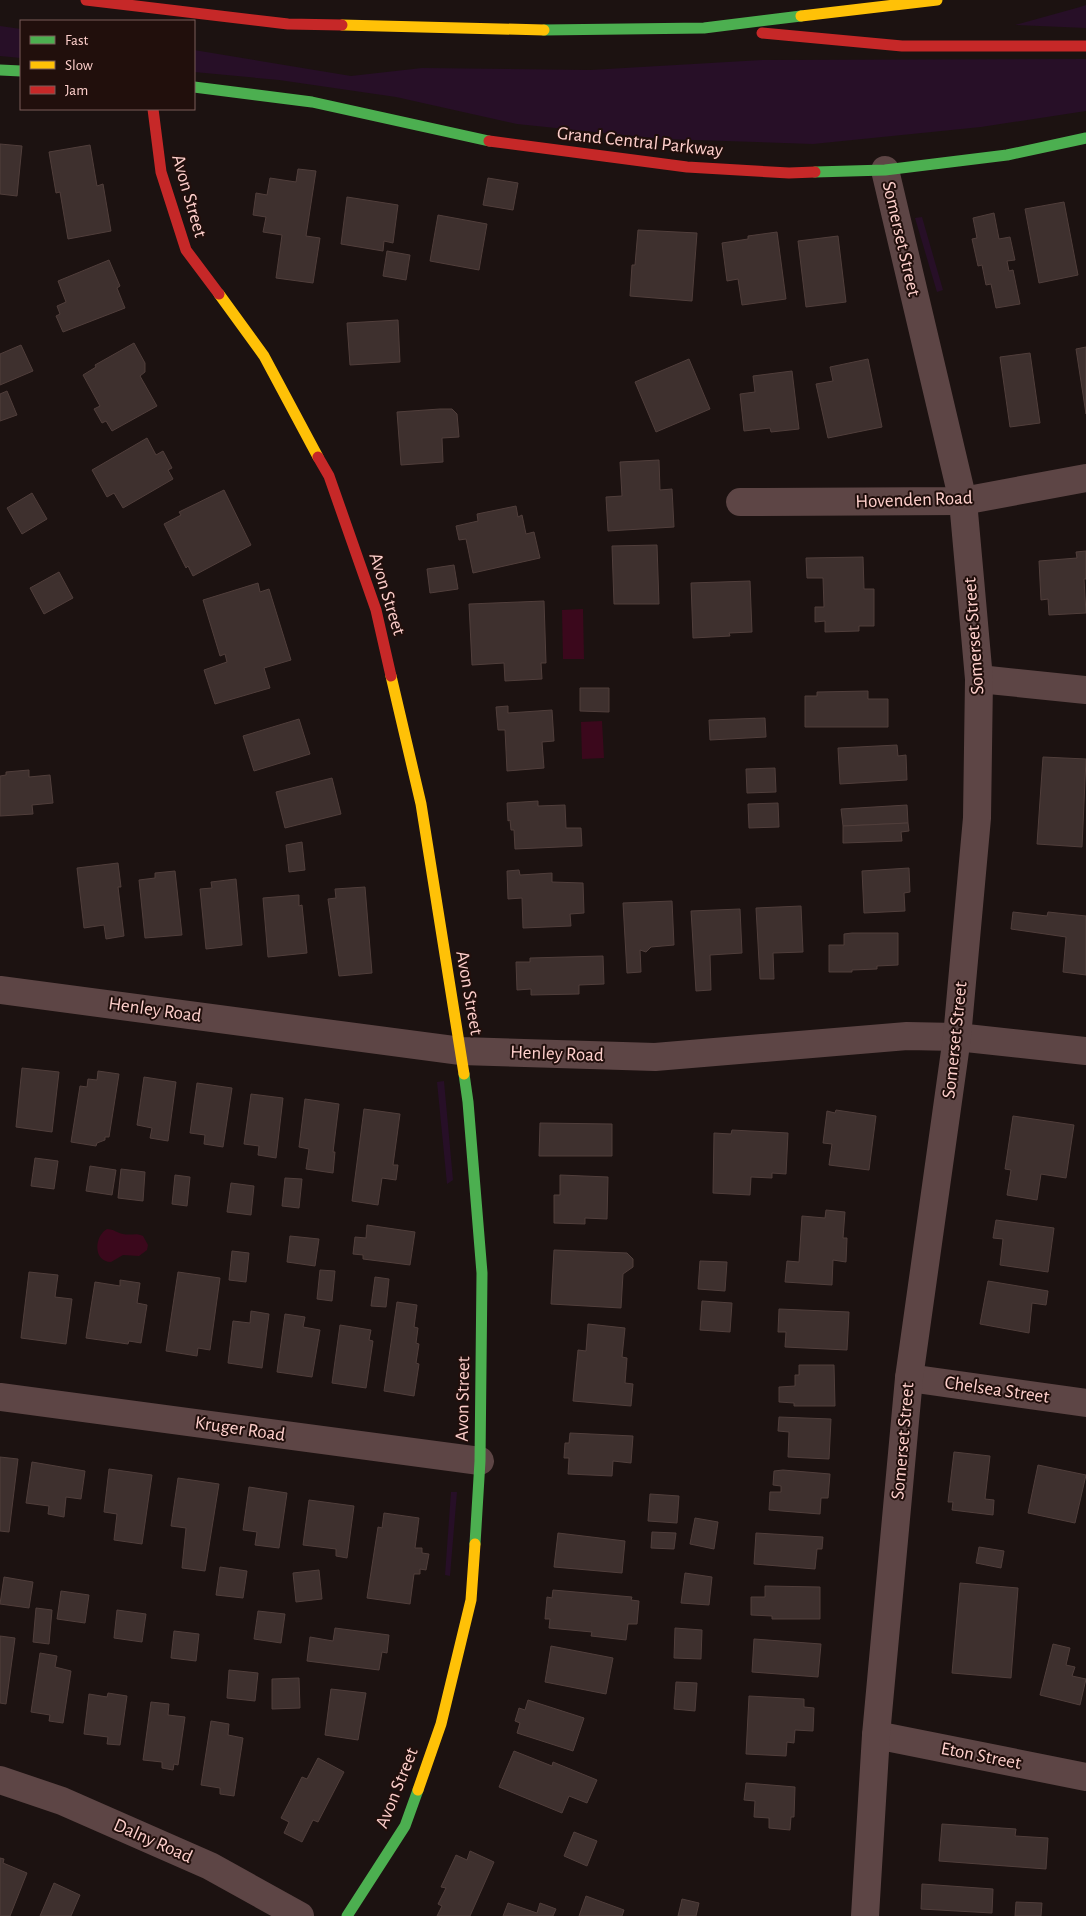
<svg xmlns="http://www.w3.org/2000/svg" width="1086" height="1916" viewBox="0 0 1086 1916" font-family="'Alegreya Sans',sans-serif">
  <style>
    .green { fill: #270f27 }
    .water { fill: #3b081c }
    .building { fill: #3e302e; stroke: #503e3b }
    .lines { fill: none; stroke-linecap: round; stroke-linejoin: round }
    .street { stroke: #5d4545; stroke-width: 28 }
    .fast { stroke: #4caf50; stroke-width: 11 }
    .slow { stroke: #ffc107; stroke-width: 11 }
    .jam { stroke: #c62828; stroke-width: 11 }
    .labels { text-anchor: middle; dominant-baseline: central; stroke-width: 4; stroke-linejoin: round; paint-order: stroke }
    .street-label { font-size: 19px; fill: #ffd0cc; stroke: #210f0c }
  </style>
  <rect width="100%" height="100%" fill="#1c1211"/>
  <g class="green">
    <polygon points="1086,5 1086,28 1015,25 1080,7"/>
    <polygon points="0,26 21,29 21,58 0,56"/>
    <polygon points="194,50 351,76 422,68 590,70 762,60 1086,59 1086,111 981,127 813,144 663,139 517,124 396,97 279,80 194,72"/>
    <polygon points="922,217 943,290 937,292 915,218"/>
    <polygon points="444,1081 453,1180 447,1184 437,1082"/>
    <polygon points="451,1492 457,1492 450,1576 445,1575"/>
  </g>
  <g class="water">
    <polygon points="583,609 584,659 563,659 562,610"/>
    <polygon points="602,721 604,758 582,759 581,722"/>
    <path d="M 107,1229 C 114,1229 117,1233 123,1234 C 131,1236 136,1232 143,1236 L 148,1245 L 147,1250 L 139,1256 L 123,1255 L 111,1262 C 93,1262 94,1236 107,1229 Z"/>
  </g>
  <g class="building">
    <polygon points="0,144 22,146 17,196 0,194"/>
    <polygon points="90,145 97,186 103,184 111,231 68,239 60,192 56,193 49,152"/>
    <polygon points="298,169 316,171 306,236 320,238 313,283 276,278 282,235 263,232 266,217 253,215 256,193 267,195 270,178 296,182"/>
    <polygon points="488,178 518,183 513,210 483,205"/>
    <polygon points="347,197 398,205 393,243 384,241 383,251 341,244"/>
    <polygon points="1064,202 1078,275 1039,283 1025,209"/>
    <polygon points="994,213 999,239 1010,237 1015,260 1007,261 1009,271 1013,270 1020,304 996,308 991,284 986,285 982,265 978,266 972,239 977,238 973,218"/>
    <polygon points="438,215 487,224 479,270 430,261"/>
    <polygon points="638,230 697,233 692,301 630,296 632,265 635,265"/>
    <polygon points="777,232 786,299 742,305 738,279 727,281 722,243 748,239 748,236"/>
    <polygon points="838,236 846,302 806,307 798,241"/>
    <polygon points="387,251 410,255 406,280 383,276"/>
    <polygon points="109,260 120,286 117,288 125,308 63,332 56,316 60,314 57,306 66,302 58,281"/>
    <polygon points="398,320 400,362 350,365 347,323"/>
    <polygon points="134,343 145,363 145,372 140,376 157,406 112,431 106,421 102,423 94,409 100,406 83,375 96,367 95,365"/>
    <polygon points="21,345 33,371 0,385 0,354"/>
    <polygon points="1086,347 1086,414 1076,349"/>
    <polygon points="1030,353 1040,423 1010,427 1000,357"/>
    <polygon points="689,359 710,409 656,432 635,382"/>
    <polygon points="868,359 882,427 828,438 816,384 833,381 830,367"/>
    <polygon points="792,371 799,429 771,432 770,428 744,431 740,394 755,392 753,376"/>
    <polygon points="7,391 17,415 0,421 0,394"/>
    <polygon points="440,409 452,409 457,414 459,437 442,438 443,462 401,465 397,412"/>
    <polygon points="147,438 156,455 163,451 172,468 168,470 173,479 123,508 114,493 107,497 92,470"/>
    <polygon points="659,460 660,490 672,489 674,527 608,531 606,497 622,496 620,462"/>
    <polygon points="224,490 251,545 193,576 188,566 186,568 164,524 181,515 179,512"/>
    <polygon points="32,493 47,519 22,534 7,508"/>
    <polygon points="516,506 518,517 522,515 526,534 534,532 540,558 473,573 466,539 459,540 456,526 478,521 477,514"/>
    <polygon points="657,545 659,604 614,604 612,546"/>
    <polygon points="1086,551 1086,579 1084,579 1086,613 1049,615 1048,599 1041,600 1039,561 1077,558 1076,552"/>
    <polygon points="863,557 864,589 874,589 874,626 859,626 859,631 825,632 825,621 815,622 815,607 824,607 823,578 807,578 806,558"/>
    <polygon points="454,565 458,589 430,593 427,569"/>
    <polygon points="59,572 73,598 44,614 30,588"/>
    <polygon points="750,581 752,632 729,633 730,636 693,638 691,583"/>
    <polygon points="258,583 260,592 269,589 291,660 264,668 270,688 215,704 204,670 227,662 225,654 220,656 203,600"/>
    <polygon points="544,601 546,663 541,663 542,679 505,681 504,663 472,665 469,604"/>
    <polygon points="580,688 609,688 609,712 580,711"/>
    <polygon points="868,691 868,699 888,699 888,727 805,727 805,696 817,696 817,692"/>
    <polygon points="508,706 508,713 552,710 554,741 542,742 544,768 507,771 505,730 498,730 496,707"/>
    <polygon points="765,718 766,737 710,740 709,720"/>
    <polygon points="299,719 310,754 254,771 243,736"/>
    <polygon points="897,745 898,756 906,755 907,780 840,784 838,748"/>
    <polygon points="1043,757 1086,759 1082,847 1037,844"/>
    <polygon points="775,768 776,792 747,793 746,769"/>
    <polygon points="29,770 29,777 50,775 53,803 32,805 33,814 0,816 0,776 6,775 6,772"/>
    <polygon points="332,778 341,814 285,828 276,792"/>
    <polygon points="538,801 538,806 565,805 566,828 581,828 582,846 515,849 514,830 511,830 510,820 508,821 507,803"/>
    <polygon points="778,803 779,827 749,828 748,804"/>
    <polygon points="907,805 908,823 843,826 841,809"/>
    <polygon points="908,823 909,831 901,832 902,841 843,843 843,826"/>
    <polygon points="302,842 305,870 289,872 286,845"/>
    <polygon points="118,863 121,887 118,887 124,936 106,939 104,925 84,928 77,868"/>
    <polygon points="909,868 910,892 904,893 905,911 864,913 862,871"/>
    <polygon points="519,870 520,875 552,873 552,882 583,883 584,913 570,914 571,926 523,928 522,898 508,899 507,871"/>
    <polygon points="175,871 182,935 145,938 139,880 155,878 155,873"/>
    <polygon points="236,879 242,945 206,949 200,889 212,888 211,882"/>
    <polygon points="365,887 372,973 339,976 328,899 336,898 335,889"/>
    <polygon points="299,895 299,906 302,905 307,953 268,957 263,898"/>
    <polygon points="672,901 674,945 651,947 646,952 640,950 641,972 627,973 623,903"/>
    <polygon points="801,906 803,952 773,953 774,979 760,979 756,908"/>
    <polygon points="740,909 742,953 710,955 711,990 696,991 691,911"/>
    <polygon points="1013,912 1047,916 1048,912 1086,916 1086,975 1063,972 1066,937 1011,929"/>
    <polygon points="852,933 898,933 898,965 877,966 877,969 852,970 852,972 829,972 829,945 844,945 844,934"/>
    <polygon points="603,956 604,984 579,985 579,994 531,995 531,989 517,990 516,962 530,962 530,958"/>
    <polygon points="22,1068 59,1072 52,1132 16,1127"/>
    <polygon points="98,1071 119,1074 109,1137 105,1137 105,1140 97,1143 96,1146 71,1142 80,1086 87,1087 88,1079 97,1080"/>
    <polygon points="144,1077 176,1082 168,1141 150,1138 152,1128 137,1125"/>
    <polygon points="197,1083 232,1088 223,1147 204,1144 205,1135 190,1133"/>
    <polygon points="251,1094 283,1098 276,1158 258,1155 259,1146 244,1144"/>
    <polygon points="305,1099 339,1104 333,1152 335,1152 333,1173 306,1169 309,1149 299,1147"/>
    <polygon points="364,1109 400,1114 393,1165 398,1165 396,1180 382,1178 378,1205 352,1201"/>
    <polygon points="836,1110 876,1116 869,1170 829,1165 832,1144 823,1143 827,1111 835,1113"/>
    <polygon points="1013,1116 1074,1125 1066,1178 1041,1174 1037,1200 1007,1195 1011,1170 1005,1169"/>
    <polygon points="540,1123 612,1124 612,1156 539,1156"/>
    <polygon points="732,1130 788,1133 786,1174 772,1173 772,1178 751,1177 750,1195 713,1193 714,1133 731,1134"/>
    <polygon points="35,1158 58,1161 54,1189 31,1186"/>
    <polygon points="90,1166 116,1170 112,1195 86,1191"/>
    <polygon points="121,1169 145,1172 143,1201 118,1198"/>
    <polygon points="175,1175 190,1177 187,1206 172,1204"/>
    <polygon points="560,1175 608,1177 607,1219 585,1218 585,1224 554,1223 554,1195 560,1195"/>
    <polygon points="285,1178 302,1179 299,1208 282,1206"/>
    <polygon points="231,1183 254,1186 251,1215 227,1212"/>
    <polygon points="826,1210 845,1212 843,1238 847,1238 846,1262 833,1260 832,1285 785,1282 787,1261 799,1262 802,1216 825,1218"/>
    <polygon points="996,1220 1054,1228 1048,1272 1000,1265 1003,1239 993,1238"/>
    <polygon points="367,1225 415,1232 410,1265 363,1259 363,1255 353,1254 355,1237 366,1238"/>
    <polygon points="290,1236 319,1239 315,1266 287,1262"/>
    <polygon points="554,1250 627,1253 633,1259 633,1267 623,1274 621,1308 551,1304"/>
    <polygon points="232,1251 249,1253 246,1282 229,1280"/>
    <polygon points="700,1261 727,1262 725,1291 698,1289"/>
    <polygon points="320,1270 335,1271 332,1301 317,1299"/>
    <polygon points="29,1272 58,1275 55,1297 72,1299 66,1344 21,1338"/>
    <polygon points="178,1272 220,1278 210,1350 198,1348 197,1356 166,1351"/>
    <polygon points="375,1277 389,1279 386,1307 371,1306"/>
    <polygon points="120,1280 140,1283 137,1303 147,1305 141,1343 129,1341 128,1344 86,1338 95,1282 120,1286"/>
    <polygon points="988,1281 1048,1291 1046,1305 1032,1303 1029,1333 980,1324"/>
    <polygon points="702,1301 732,1303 730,1332 700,1330"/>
    <polygon points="397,1302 417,1305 414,1327 418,1328 416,1343 419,1344 416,1363 419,1364 414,1396 384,1391"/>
    <polygon points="779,1309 849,1312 847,1350 785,1347 786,1332 778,1332"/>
    <polygon points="251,1311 269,1314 262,1368 228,1363 233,1321 250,1323"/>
    <polygon points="285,1314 305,1317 303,1327 320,1330 312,1377 277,1372"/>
    <polygon points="588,1324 625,1328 622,1357 627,1358 625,1383 633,1384 631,1406 573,1401 578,1350 586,1351"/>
    <polygon points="340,1325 371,1330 369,1340 373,1341 366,1388 332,1383"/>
    <polygon points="799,1365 834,1365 835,1406 794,1406 794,1403 779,1402 779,1387 795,1386 795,1375 799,1375"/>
    <polygon points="779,1417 831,1419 829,1459 788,1457 789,1432 778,1431"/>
    <polygon points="570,1433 633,1436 631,1463 613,1461 612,1476 568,1474 569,1458 564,1458 565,1443 569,1443"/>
    <polygon points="954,1452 990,1456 985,1499 994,1500 993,1515 952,1510 953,1502 948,1502"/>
    <polygon points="0,1457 18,1459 9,1532 0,1531"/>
    <polygon points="32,1462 85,1471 81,1499 66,1497 64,1517 48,1514 49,1506 26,1503"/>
    <polygon points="1038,1465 1086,1475 1075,1523 1028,1513"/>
    <polygon points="109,1469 152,1475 142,1544 114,1540 117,1514 104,1512"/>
    <polygon points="783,1470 830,1474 828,1498 821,1498 820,1514 769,1510 770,1492 781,1492 781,1486 773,1485 774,1471"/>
    <polygon points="178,1478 219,1484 205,1571 182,1568 186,1528 171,1526"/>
    <polygon points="249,1487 287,1493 279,1548 255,1545 257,1532 243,1530"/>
    <polygon points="650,1494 679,1496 677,1523 648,1521"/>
    <polygon points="309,1500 354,1506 347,1558 336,1556 336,1549 303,1545"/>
    <polygon points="384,1513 419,1518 415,1548 422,1548 422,1553 429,1554 426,1570 420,1569 420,1574 414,1574 410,1604 367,1598 378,1527 382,1528"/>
    <polygon points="695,1518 718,1522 714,1549 690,1544"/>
    <polygon points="652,1532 676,1533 674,1549 651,1548"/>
    <polygon points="558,1533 625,1541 622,1573 554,1567"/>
    <polygon points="756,1533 823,1537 822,1549 817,1549 815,1569 754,1564"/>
    <polygon points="979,1547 1004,1551 1001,1568 976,1563"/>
    <polygon points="220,1567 247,1571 243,1598 216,1595"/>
    <polygon points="319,1570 322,1599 296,1602 293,1573"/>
    <polygon points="685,1573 712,1577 709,1605 681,1603"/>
    <polygon points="4,1577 33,1582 29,1608 0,1604"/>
    <polygon points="960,1583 1018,1588 1011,1678 952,1673"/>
    <polygon points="765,1586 820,1587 820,1619 772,1619 772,1616 751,1615 751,1597 765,1597"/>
    <polygon points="553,1590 632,1597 631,1600 639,1601 637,1624 628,1624 626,1640 591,1636 592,1632 549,1628 550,1619 545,1619 547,1597 552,1598"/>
    <polygon points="61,1591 89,1595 85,1623 57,1619"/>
    <polygon points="36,1608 52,1610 49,1644 33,1642"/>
    <polygon points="117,1610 146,1614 142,1642 114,1638"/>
    <polygon points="258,1611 285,1614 281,1643 254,1639"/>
    <polygon points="335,1628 389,1635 387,1653 382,1652 379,1670 307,1661 310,1637 333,1641"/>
    <polygon points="675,1628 702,1630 701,1659 674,1658"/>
    <polygon points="174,1631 199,1634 196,1661 171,1658"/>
    <polygon points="0,1636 15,1638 6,1704 0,1703"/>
    <polygon points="754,1639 821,1644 818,1677 752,1672"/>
    <polygon points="1053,1644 1070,1648 1066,1665 1075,1667 1072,1676 1086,1679 1080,1705 1040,1695"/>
    <polygon points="551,1646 613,1658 606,1694 545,1682"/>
    <polygon points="40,1653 57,1656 55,1667 71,1671 63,1723 49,1721 50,1715 31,1712"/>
    <polygon points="229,1670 258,1673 255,1701 227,1698"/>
    <polygon points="299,1678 300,1708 272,1709 272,1679"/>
    <polygon points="676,1682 697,1683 695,1711 674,1709"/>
    <polygon points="331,1689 366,1693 358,1740 325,1735"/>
    <polygon points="108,1693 127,1696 120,1745 107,1744 108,1737 84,1734 89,1694 107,1697"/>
    <polygon points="749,1696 804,1699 804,1707 814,1708 813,1731 795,1730 794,1743 787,1742 786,1756 746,1754"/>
    <polygon points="528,1700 584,1718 573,1751 517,1733 520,1723 515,1721 519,1708 525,1710"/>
    <polygon points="151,1702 169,1704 168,1715 185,1717 178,1765 174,1764 173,1770 162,1768 162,1762 143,1760"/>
    <polygon points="211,1721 229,1724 228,1735 243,1738 234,1796 220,1794 220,1788 201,1785"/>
    <polygon points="514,1751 552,1766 553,1762 597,1780 587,1803 569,1796 562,1813 499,1787"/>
    <polygon points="318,1758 344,1772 318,1822 313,1820 302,1842 284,1833 289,1822 281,1818 302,1777 307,1779"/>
    <polygon points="746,1783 795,1787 794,1817 791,1817 790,1830 769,1828 769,1818 754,1817 755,1801 744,1800"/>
    <polygon points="942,1824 1016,1829 1015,1836 1048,1838 1046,1869 939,1861"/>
    <polygon points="574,1832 597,1841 587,1866 564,1856"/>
    <polygon points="470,1851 494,1862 470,1916 437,1916 442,1906 438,1904 446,1888 441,1887 456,1855 467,1860"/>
    <polygon points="0,1858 4,1859 3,1863 27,1873 10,1916 0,1916"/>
    <polygon points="54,1883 80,1895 71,1916 40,1916"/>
    <polygon points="922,1884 993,1889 992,1913 921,1909"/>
    <polygon points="586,1896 624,1910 622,1916 579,1916"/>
    <polygon points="682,1899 699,1903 696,1916 678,1916"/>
    <polygon points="1016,1902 1042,1903 1041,1916 1015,1916"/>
    <polygon points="508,1903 537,1913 540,1903 556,1909 553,1916 503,1916"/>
  </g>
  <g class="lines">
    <g class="street">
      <polyline points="740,502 963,501 1086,478"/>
      <polyline points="979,679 1086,690"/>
      <polyline points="0,990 461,1051 655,1057 907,1036 957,1037 1086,1051"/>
      <polyline points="909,1378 1086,1403"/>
      <polyline points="0,1397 480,1461"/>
      <polyline points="876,1735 1086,1777"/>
      <polyline points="0,1780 62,1801 210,1866 300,1916"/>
      <polyline points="865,1916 876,1735 909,1378 957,1037 977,818 979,679 963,501 885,170"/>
    </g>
    <g class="fast">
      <polyline points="544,30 704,28 801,16"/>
      <polyline points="0,70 21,71"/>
      <polyline points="194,87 312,102 489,141"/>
      <polyline points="815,172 885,170 1007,155 1086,138"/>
      <polyline points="464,1074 468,1102 482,1273 480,1461 475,1544"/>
      <polyline points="347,1916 405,1826 418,1790"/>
    </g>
    <g class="slow">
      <polyline points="801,16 937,0"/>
      <polyline points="342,25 544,30"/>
      <polyline points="219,294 264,356 318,457"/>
      <polyline points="391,676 421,804 464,1074"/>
      <polyline points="418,1790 441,1724 471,1600 475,1544"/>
    </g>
    <g class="jam">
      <polyline points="86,0 288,24 342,25"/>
      <polyline points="762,33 902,46 1086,46"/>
      <polyline points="153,109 161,172 186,250 219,294"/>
      <polyline points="489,141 687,167 789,173 815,172"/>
      <polyline points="318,457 329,476 376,610 391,676"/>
    </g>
  </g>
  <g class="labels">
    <g class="street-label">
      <text transform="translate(640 142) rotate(6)">Grand Central Parkway</text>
      <text transform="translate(189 196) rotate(74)">Avon Street</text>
      <text transform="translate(901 239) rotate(77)">Somerset Street</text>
      <text transform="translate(914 500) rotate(-2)">Hovenden Road</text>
      <text transform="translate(387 594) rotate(73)">Avon Street</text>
      <text transform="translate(974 636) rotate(-94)">Somerset Street</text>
      <text transform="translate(469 993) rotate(80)">Avon Street</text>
      <text transform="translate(155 1010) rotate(8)">Henley Road</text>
      <text transform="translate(955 1040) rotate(-84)">Somerset Street</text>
      <text transform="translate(557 1054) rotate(2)">Henley Road</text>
      <text transform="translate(997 1390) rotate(8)">Chelsea Street</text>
      <text transform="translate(463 1399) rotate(-89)">Avon Street</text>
      <text transform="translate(240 1429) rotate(8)">Kruger Road</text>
      <text transform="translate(903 1441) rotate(-85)">Somerset Street</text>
      <text transform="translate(981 1756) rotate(11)">Eton Street</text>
      <text transform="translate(397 1788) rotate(-68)">Avon Street</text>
      <text transform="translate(153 1841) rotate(24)">Dalny Road</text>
    </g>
  </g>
  <rect x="20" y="20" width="175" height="90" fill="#210f0c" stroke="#7a5c59"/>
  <rect x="30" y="36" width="25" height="8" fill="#4caf50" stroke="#7a5c59"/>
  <text x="65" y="45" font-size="15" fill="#ffd0cc">Fast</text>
  <rect x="30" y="61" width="25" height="8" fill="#ffc107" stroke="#7a5c59"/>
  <text x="65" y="70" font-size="15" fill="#ffd0cc">Slow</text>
  <rect x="30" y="86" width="25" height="8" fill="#c62828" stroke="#7a5c59"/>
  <text x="65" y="95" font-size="15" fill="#ffd0cc">Jam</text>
</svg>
